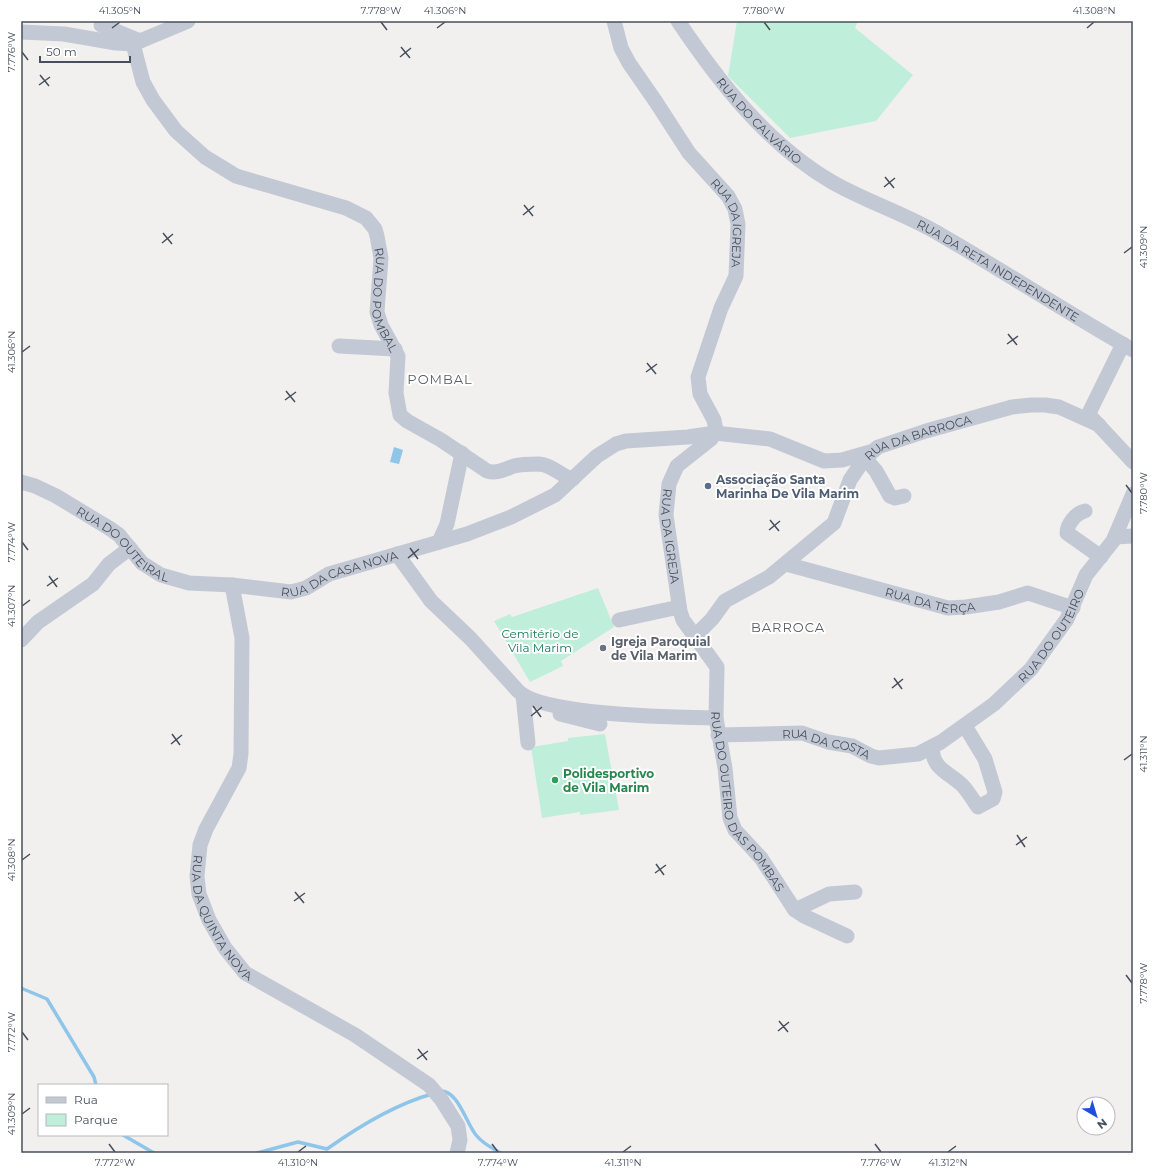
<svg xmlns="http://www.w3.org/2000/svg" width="1154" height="1174" viewBox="0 0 1154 1174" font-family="Montserrat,sans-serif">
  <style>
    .green { fill: #bfeeda }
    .water { fill: #8ec5e9 }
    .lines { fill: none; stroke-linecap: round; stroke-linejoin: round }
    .stream { stroke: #8ec5e9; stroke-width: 3.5 }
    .minor { stroke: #c3c9d4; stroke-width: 15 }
    .ticks { fill: none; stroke: #484f5c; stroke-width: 1.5 }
    .service-dot { fill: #5c6f8a; stroke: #fff; stroke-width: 1.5 }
    .worship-dot { fill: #6b7280; stroke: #fff; stroke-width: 1.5 }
    .leisure-dot { fill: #2e9e5b; stroke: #fff; stroke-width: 1.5 }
    .labels { text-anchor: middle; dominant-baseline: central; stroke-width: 4; stroke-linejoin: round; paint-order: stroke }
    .street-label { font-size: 12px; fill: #484f5c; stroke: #fff }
    .service-label { font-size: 12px; font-weight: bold; fill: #4e5e75; stroke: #fff; text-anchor: start }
    .park-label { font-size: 12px; fill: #1a7c5d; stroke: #fff }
    .worship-label { font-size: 12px; font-weight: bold; fill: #5b616d; stroke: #fff; text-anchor: start }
    .leisure-label { font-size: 12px; font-weight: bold; fill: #27864d; stroke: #fff; text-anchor: start }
    .neighbourhood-label { font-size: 13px; letter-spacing: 1px; fill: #5c5e64; stroke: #fff }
    .neatline { fill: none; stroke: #484f5c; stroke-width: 1.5 }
    .ticks-label { font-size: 10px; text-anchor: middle; fill: #484f5c }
  </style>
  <rect width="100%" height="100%" fill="#f2f0ef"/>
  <g class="green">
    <polygon points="737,21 858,21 855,28 913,75 876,121 790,138 728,76"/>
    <polygon points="598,588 614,627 561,661 563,666 530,682 494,621 510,614 512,617"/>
    <polygon points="605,734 619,810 580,815 580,812 542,818 531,747 568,741 568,738"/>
  </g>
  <polygon class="water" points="394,447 403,450 399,464 390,462"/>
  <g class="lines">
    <g class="stream">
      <polyline points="21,988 47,999 94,1077 96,1085"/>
      <path d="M 440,1091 C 458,1090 466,1123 476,1135 C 483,1144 492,1148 501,1153"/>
      <polyline points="123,1135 154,1153"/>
      <path d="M 257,1153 L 298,1142 L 327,1149 C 358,1127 396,1104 432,1094"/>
    </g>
    <g class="minor">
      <path id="s1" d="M 614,21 L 621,48 L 629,63 L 656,102 L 689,153 L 728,196 L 735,209 L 738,224 L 736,276 L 721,308 L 698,377 L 700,394 L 714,420 L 716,430 L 711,439 L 677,466 L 669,484 L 666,515 L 680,611 L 683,620 L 717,667 L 716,718 L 725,768 L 730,818 L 735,830 L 761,858 L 794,909 L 804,916 L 847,936"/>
      <path id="s2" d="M 678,21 C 719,82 767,144 832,182 C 867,202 906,214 941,235 C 1005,272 1068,313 1133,350"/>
      <polyline points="101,25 140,41"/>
      <polyline points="21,32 64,34 116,43 133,44 188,21"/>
      <path id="s3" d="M 133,44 L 143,82 L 153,100 L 176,131 L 205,157 L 236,176 L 346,208 L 366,218 L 375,229 L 377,236 L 381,258 L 377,312 L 381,325 L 398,356 L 396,393 L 400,415 L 407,421 L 441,440 L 487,471 C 498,474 505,469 514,466 C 522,464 531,464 539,464 C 553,465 560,476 573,479"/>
      <polyline points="1123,344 1089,413 1092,418 1133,462"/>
      <polyline points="339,346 395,349"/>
      <polyline points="865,458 876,471 890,496 895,498 904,496"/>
      <path id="s4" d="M 21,482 L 35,486 L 56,496 L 109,528 L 119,535 L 142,563 L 161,575 L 189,583 L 232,585 L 291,592 L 306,588 L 329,574 L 467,534 L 511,517 L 555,495 L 597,456 L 616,444 L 626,441 L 688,437 L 715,433 L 770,439 L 824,461 L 842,460 L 870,452"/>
      <path d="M 1085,511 C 1076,513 1067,524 1067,533 L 1101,557"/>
      <polyline points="1115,537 1133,536"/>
      <polyline points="439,542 447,524 462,453"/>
      <path d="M 397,554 L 431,601 L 471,639 L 518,691 C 543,716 677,717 716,718"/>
      <path id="s5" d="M 786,564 L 948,608 L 966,607 L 999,602 L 1028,593 L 1073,608"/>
      <path id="s6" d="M 232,585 L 242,638 L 241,754 L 239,768 L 206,829 L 200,845 L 197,876 L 199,894 L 209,920 L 225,948 L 245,973 L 355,1035 L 429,1085 L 441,1099 L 458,1126 L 460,1140 L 457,1153"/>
      <polyline points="619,620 679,607"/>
      <path id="s7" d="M 695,636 L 712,619 L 725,601 L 769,577 L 834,523 L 850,480 L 865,458 L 878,447 L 926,431 L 1012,407 L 1031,405 L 1045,405 L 1059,407 L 1099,425"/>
      <polyline points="21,640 38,622 93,584 109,564 130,548"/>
      <polyline points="523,695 528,743"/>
      <polyline points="560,714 600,724"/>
      <path id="s8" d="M 718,735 L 802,733 L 828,742 L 852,746 L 871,756 L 879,758 L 918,754 L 941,742 L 994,704 L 1031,669 L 1067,619 L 1086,575 L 1113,541 L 1133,494"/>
      <path d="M 932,748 C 933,769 948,772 962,785 C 968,791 973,800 978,807 L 993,799 L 995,792 L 985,759 L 965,726"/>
      <polyline points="795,910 829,894 855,892"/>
    </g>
  </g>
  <path class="ticks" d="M 381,22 L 387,30M 764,22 L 770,30M 112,28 L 120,22M 437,28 L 445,22M 1087,28 L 1094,22M 401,47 L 410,58M 22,52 L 28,60M 400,57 L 411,48M 40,75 L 49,86M 39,85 L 50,77M 885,177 L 894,188M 884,187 L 895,178M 524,205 L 533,216M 523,215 L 534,206M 163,233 L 172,244M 162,243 L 173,234M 1124,253 L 1132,247M 1008,334 L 1017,345M 1007,344 L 1018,336M 22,352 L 30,346M 647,363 L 656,374M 646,372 L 657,364M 286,391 L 295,402M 285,400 L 296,392M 1126,485 L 1132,493M 770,520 L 779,531M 769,530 L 780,521M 22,542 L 28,550M 410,548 L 418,559M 408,558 L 419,549M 49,576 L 57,587M 47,586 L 58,578M 22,606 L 30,600M 894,678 L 902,689M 892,688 L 903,679M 533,706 L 541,717M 531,716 L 542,707M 172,734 L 180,745M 171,744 L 182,735M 1124,760 L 1132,754M 1017,835 L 1025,847M 1016,845 L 1027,837M 22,860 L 30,854M 656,864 L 664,875M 655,873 L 666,865M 295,892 L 304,903M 294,901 L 305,893M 1126,975 L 1132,983M 779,1021 L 788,1032M 778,1031 L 789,1022M 22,1032 L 28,1040M 418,1049 L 427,1060M 417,1059 L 428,1051M 22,1114 L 30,1108M 109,1144 L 115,1152M 492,1144 L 498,1152M 875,1144 L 881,1152M 298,1152 L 306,1146M 623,1152 L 631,1146M 948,1152 L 956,1146"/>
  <circle class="service-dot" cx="708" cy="486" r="4"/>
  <circle class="worship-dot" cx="603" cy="648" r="4"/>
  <circle class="leisure-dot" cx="555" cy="780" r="4"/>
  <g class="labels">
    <g class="street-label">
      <text stroke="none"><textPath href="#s2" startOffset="129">RUA DO CALVÁRIO</textPath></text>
      <text stroke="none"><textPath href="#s1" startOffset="237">RUA DA IGREJA</textPath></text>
      <text stroke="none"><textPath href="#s2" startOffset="413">RUA DA RETA INDEPENDENTE</textPath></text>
      <text stroke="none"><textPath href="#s3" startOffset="398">RUA DO POMBAL</textPath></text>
      <text stroke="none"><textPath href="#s7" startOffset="311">RUA DA BARROCA</textPath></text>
      <text stroke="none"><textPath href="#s1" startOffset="584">RUA DA IGREJA</textPath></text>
      <text stroke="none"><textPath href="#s4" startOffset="121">RUA DO OUTEIRAL</textPath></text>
      <text stroke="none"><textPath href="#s4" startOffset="354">RUA DA CASA NOVA</textPath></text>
      <text stroke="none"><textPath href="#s5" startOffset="149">RUA DA TERÇA</textPath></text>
      <text stroke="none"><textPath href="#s8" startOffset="386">RUA DO OUTEIRO</textPath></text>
      <text stroke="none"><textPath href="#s8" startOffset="110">RUA DA COSTA</textPath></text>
      <text stroke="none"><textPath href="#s1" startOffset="870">RUA DO OUTEIRO DAS POMBAS</textPath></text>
      <text stroke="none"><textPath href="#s6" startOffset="350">RUA DA QUINTA NOVA</textPath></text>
    </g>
    <g class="service-label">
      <text x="716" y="479">Associação Santa<tspan x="716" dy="14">Marinha De Vila Marim</tspan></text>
    </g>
    <g class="park-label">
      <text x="540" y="633">Cemitério de<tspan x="540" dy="14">Vila Marim</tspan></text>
    </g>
    <g class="worship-label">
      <text x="611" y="641">Igreja Paroquial<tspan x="611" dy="14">de Vila Marim</tspan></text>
    </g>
    <g class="leisure-label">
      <text x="563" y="773">Polidesportivo<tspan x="563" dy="14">de Vila Marim</tspan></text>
    </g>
    <g class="neighbourhood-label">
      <text x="440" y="379">POMBAL</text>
      <text x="788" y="627">BARROCA</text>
    </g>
  </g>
  <rect width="1154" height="1174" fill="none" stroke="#ffffff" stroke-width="44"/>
  <rect x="38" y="1084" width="130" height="52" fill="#ffffff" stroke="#b6b9be"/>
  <rect x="46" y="1097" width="20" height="6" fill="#c3c9d4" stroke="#b6b9be"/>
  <text x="74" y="1104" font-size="12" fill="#484f5c">Rua</text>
  <rect x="46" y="1114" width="20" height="12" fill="#bfeeda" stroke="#b6b9be"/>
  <text x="74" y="1124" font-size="12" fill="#484f5c">Parque</text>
  <g transform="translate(1096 1116) rotate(142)"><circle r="19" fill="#ffffff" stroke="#b6b9be"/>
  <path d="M0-3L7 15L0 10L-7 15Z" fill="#1f4edc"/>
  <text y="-6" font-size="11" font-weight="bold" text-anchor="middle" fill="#484f5c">N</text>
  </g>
  <path d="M40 56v6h90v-6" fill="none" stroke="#484f5c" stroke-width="2"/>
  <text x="46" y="56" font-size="12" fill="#484f5c" stroke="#ffffff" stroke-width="3" paint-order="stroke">50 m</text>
  <rect x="22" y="22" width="1110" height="1130" class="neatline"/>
  <g class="ticks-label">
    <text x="120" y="14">41.305°N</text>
    <text x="381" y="14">7.778°W</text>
    <text x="445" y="14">41.306°N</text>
    <text x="764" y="14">7.780°W</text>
    <text x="1094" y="14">41.308°N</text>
    <text transform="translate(11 52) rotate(-90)" y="4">7.776°W</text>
    <text transform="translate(1143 247) rotate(-90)" y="4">41.309°N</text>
    <text transform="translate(11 352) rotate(-90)" y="4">41.306°N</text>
    <text transform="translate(1143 493) rotate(-90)" y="4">7.780°W</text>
    <text transform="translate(11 542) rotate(-90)" y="4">7.774°W</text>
    <text transform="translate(11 606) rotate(-90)" y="4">41.307°N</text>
    <text transform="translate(1143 754) rotate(-90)" y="4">41.311°N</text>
    <text transform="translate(11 860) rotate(-90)" y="4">41.308°N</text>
    <text transform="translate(1143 983) rotate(-90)" y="4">7.778°W</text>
    <text transform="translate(11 1032) rotate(-90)" y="4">7.772°W</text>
    <text transform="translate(11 1114) rotate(-90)" y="4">41.309°N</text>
    <text x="115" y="1166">7.772°W</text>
    <text x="298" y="1166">41.310°N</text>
    <text x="498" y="1166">7.774°W</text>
    <text x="623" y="1166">41.311°N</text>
    <text x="881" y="1166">7.776°W</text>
    <text x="948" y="1166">41.312°N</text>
  </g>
</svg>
